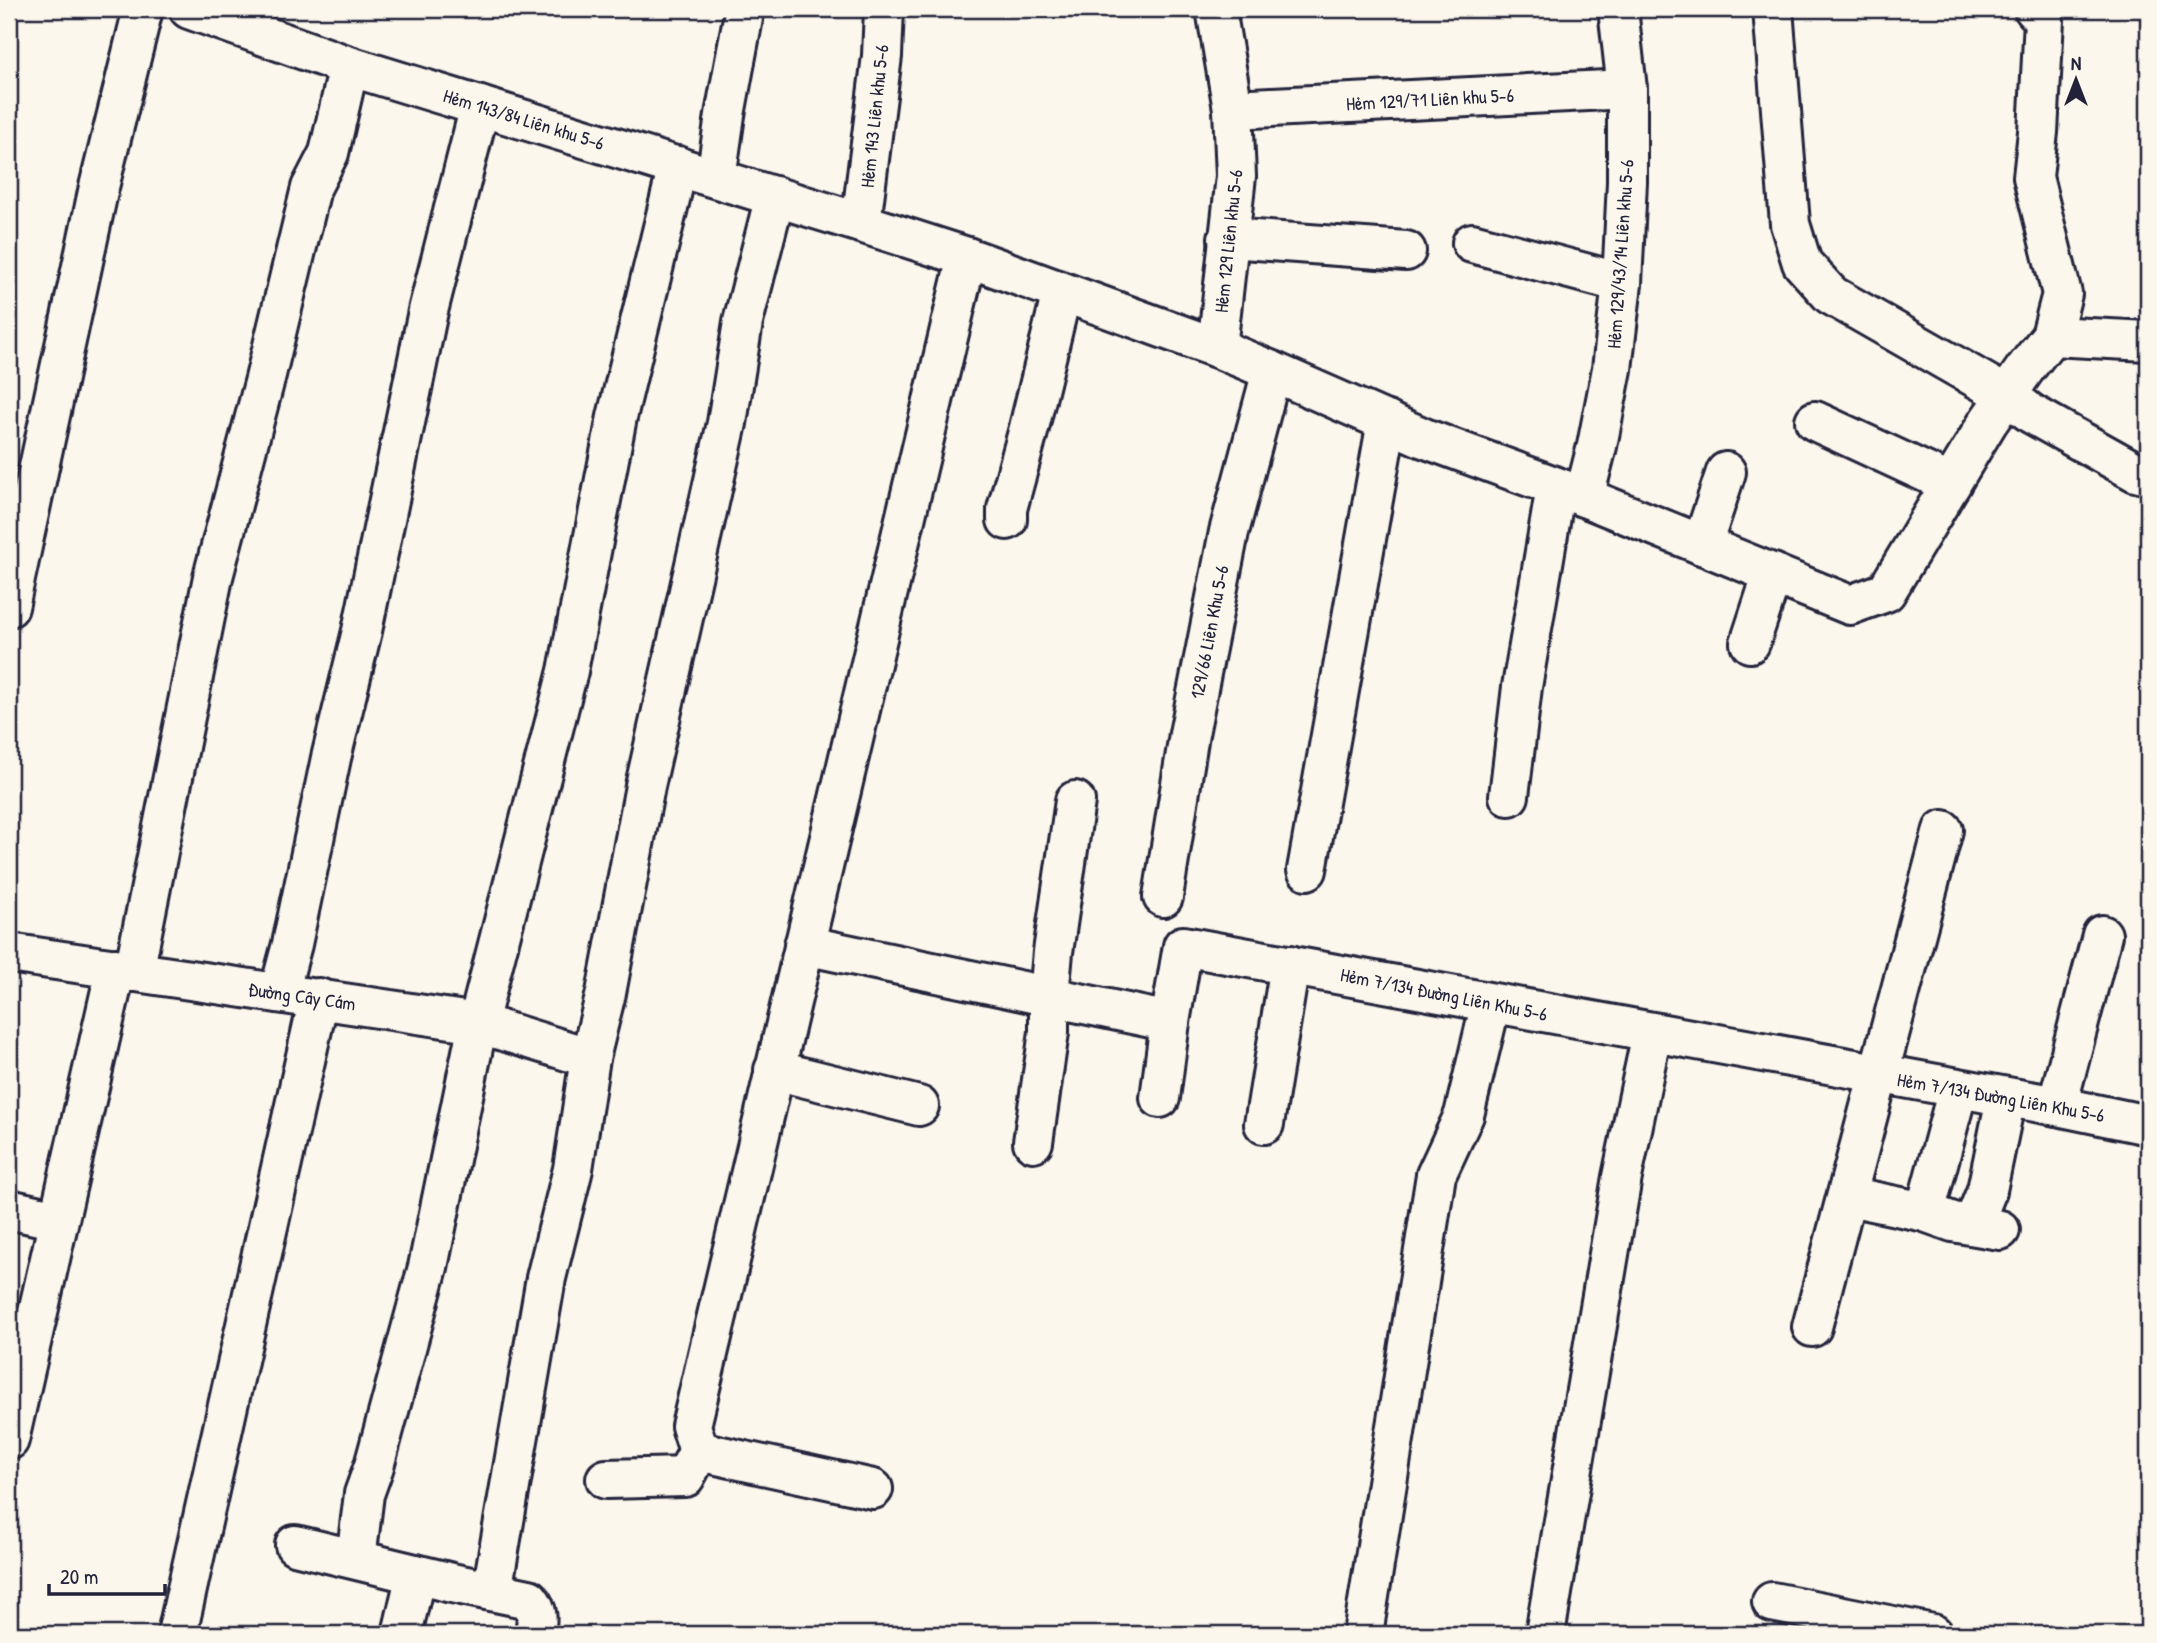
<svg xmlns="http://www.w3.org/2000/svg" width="2157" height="1643" viewBox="0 0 2157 1643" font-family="'Patrick Hand',sans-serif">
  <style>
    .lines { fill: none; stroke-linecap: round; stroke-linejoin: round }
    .minor-casing { stroke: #22223b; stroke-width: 44 }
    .minor { stroke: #fbf7ec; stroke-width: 38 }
    .labels { text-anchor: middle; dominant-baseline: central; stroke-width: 5; stroke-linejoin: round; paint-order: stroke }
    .street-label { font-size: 19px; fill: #22223b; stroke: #fbf7ec }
  </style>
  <rect width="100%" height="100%" fill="#fbf7ec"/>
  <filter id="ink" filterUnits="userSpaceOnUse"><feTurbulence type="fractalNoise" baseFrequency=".0143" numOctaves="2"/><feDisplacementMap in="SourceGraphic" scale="14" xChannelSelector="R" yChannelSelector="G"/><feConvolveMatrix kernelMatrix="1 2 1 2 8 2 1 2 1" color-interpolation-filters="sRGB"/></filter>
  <g filter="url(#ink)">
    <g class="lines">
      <g class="minor-casing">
        <g id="minor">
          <polyline points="189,9 349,66 861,223 967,257 1217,348 1272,371 1424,438 1584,497 1850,605 1886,592 1988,422 2025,369 2051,336 2062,294 2033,177 2038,132 2044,20 2034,9"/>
          <polyline points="1216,9 1233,109 1236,176 1217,348"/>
          <polyline points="1773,9 1790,224 1802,263 1831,295 2006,395 2032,414 2136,472 2148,475"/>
          <polyline points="1233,109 1627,89"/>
          <polyline points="716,178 725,115 743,18"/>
          <polyline points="861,223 882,56 884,9"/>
          <polyline points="1228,238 1406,251"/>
          <polyline points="1472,243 1622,283"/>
          <polyline points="2051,336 2148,341"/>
          <polyline points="1815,421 1951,484"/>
          <polyline points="1584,497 1597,446 1612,369 1622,283 1627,182 1627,89 1618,9"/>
          <polyline points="1007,520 1007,509 1028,432 1062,292"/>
          <polyline points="1702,545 1726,472"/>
          <polyline points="9,607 99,187 143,9"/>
          <polyline points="1750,643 1773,573"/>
          <polyline points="1509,796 1522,687 1556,487"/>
          <polyline points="1307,870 1387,421"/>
          <polyline points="1163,897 1189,734 1229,532 1272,371"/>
          <polyline points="804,945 1170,1022"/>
          <polyline points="9,953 478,1023 590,1058"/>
          <polyline points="134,972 213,577 265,379 311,188 329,153 349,66"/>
          <polyline points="279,993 292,944 331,758 362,631 428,311 480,106"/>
          <polyline points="774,1070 919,1106"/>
          <polyline points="1160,1098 1170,1022 1183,946 2057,1106 2148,1125"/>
          <polyline points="2057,1106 2102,935"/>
          <polyline points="1264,1124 1290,965"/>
          <polyline points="1033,1142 1049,1032 1049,996 1053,952 1075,801"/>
          <polyline points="1848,1196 1925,1212 1953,1222 2000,1230"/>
          <polyline points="9,1209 57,1220"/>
          <polyline points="1925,1212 1958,1089"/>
          <polyline points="1973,1225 1987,1190 2006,1098"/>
          <polyline points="1812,1327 1943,830"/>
          <polyline points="9,1440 116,968"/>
          <polyline points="606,1479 685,1477 699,1451"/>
          <polyline points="873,1489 699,1451 691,1426 967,257"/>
          <path d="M 295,1545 L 452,1583 L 529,1599 C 539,1611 537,1620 535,1634"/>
          <polyline points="356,1559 364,1494 374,1466 428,1267 478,1023 568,671 617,417 678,166"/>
          <polyline points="492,1591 546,1278 573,1169 590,1058 606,993 645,786 727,423 743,322 775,196"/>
          <polyline points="1772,1602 1933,1634"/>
          <polyline points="177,1634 319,998"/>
          <polyline points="402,1634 416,1574"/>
          <polyline points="1363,1634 1436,1175 1464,1115 1491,1003"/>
          <polyline points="1545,1634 1622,1177 1652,1033"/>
        </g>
      </g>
      <use href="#minor" class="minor"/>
    </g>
  </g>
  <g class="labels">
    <g class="street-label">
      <text transform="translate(1430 99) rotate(-3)">Hẻm 129/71 Liên khu 5-6</text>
      <text transform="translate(874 116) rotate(-84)">Hẻm 143 Liên khu 5-6</text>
      <text transform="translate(524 119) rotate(17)">Hẻm 143/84 Liên khu 5-6</text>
      <text transform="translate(1228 241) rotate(-84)">Hẻm 129 Liên khu 5-6</text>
      <text transform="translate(1620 254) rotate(-86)">Hẻm 129/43/14 Liên khu 5-6</text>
      <text transform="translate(1209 632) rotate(-79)">129/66 Liên Khu 5-6</text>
      <text transform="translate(1444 994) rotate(11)">Hẻm 7/134 Đường Liên Khu 5-6</text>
      <text transform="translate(302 996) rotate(8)">Đường Cây Cám</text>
      <text transform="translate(2001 1097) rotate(10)">Hẻm 7/134 Đường Liên Khu 5-6</text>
    </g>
  </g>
  <rect width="2157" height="1643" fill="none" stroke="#fbf7ec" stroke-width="35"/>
  <rect x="18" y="18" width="2122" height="1608" fill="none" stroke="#22223b" stroke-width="2.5" filter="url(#ink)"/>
  <g transform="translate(2076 80)" stroke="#fbf7ec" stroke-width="5" paint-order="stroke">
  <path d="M0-5L12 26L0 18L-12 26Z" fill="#22223b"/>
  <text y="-10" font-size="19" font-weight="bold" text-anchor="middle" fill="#22223b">N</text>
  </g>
  <path d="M49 1584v10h116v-10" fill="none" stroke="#22223b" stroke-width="3.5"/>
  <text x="60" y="1584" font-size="21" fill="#22223b" stroke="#fbf7ec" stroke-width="5" paint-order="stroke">20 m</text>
</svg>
